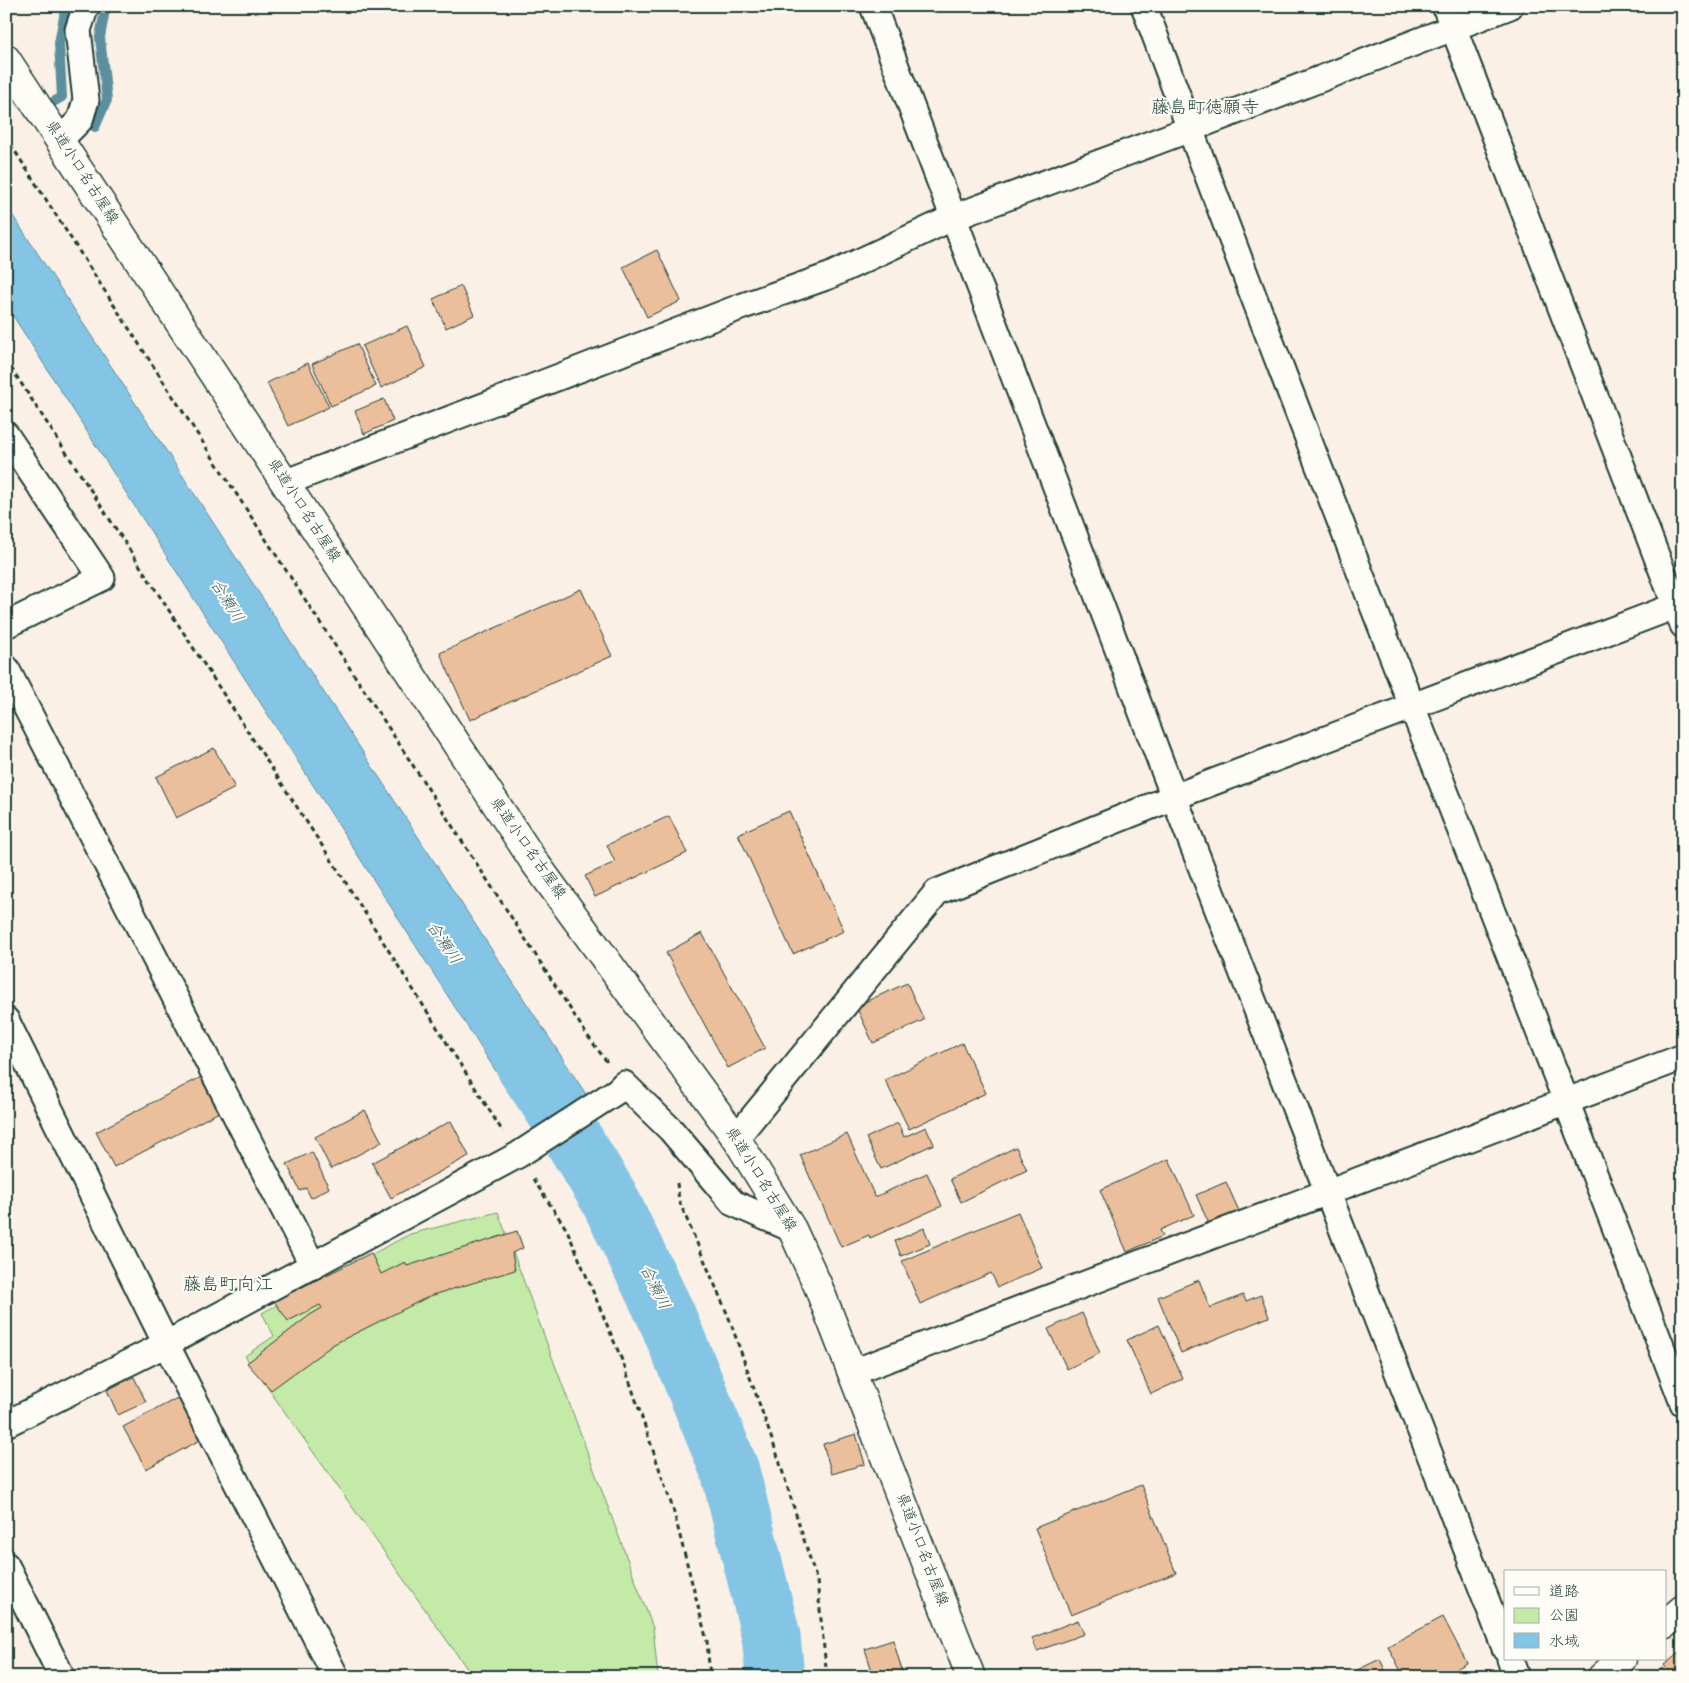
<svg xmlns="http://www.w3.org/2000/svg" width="1689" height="1683" viewBox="0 0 1689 1683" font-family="'Gochi Hand','Klee One',sans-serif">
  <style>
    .green { fill: #c3eba7; stroke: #71946e }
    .water { fill: #84c5e5; stroke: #5c8f9e }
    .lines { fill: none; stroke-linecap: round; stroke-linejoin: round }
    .stream { stroke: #5c8f9e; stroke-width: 10 }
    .river { stroke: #84c5e5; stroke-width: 59 }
    .building { fill: #ecbf9c; stroke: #1f3d34 }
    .street-casing { stroke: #1f3d34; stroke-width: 29 }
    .secondary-casing { stroke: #1f3d34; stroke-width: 31 }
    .path { stroke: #1f3d34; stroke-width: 3; stroke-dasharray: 5 4; stroke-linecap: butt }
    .street { stroke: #fdfcf7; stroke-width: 25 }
    .secondary { stroke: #fdfcf7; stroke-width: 28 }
    .labels { text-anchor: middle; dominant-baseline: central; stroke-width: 4; stroke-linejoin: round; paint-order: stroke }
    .street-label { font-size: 15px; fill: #1f3d34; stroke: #fdfcf7 }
    .water-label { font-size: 16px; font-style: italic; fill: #385f60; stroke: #fdfcf7 }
    .quarter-label { font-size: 18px; fill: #1f3d34; stroke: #fdfcf7 }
  </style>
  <rect width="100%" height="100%" fill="#faf0e5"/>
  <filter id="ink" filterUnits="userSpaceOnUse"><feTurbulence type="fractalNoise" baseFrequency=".02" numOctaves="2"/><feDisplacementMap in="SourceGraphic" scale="10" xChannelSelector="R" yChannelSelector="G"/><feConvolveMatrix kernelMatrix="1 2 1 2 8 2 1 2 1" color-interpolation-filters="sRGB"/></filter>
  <g filter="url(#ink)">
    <polygon class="green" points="498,1212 653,1628 658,1677 473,1677 245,1356 274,1336 262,1313 410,1234"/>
    <polygon class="water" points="6,205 591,1102 538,1137 6,305"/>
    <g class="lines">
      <g class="stream">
        <polyline points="48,105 62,97 59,43 66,6"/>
        <polyline points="95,127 107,100 100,37 105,10"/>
      </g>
      <polyline class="river" points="526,1067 556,1111 608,1196 666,1315 730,1471 771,1636 775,1677"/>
    </g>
    <g class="building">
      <polygon points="657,250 681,301 647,317 623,267"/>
      <polygon points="461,286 474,315 446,328 433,299"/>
      <polygon points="407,326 426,367 381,388 362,346"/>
      <polygon points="357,344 376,386 331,406 312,364"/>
      <polygon points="308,363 329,407 288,426 267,383"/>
      <polygon points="384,399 393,421 364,434 355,411"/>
      <polygon points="581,589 612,656 470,720 440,653"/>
      <polygon points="214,748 235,788 176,818 156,777"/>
      <polygon points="789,811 844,931 793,954 738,834"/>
      <polygon points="669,816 687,853 595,897 585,876 615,862 607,845"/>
      <polygon points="702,933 765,1048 728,1068 666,953"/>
      <polygon points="907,983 924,1020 873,1043 856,1006"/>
      <polygon points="962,1043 986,1093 909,1129 885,1080"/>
      <polygon points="205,1075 223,1110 114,1167 96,1132"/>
      <polygon points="365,1110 382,1142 331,1169 315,1137"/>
      <polygon points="451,1121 469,1156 391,1198 372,1163"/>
      <polygon points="898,1123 904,1137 926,1127 934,1144 881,1169 866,1138"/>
      <polygon points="847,1134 875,1197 927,1173 942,1206 870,1238 869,1235 841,1247 800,1155"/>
      <polygon points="1016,1147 1027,1170 961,1202 950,1179"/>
      <polygon points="312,1152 329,1188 311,1198 306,1188 300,1191 287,1164"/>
      <polygon points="1169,1159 1194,1215 1160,1230 1163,1236 1127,1252 1100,1190"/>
      <polygon points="1226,1182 1239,1211 1209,1224 1196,1195"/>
      <polygon points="1018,1212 1042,1268 998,1287 991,1273 920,1304 902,1261"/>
      <polygon points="924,1228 930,1244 901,1256 895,1241"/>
      <polygon points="517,1231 523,1248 512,1253 515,1270 430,1296 334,1344 271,1390 247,1363 310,1315 322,1308 320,1305 288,1321 274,1301 371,1253 381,1274 405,1262 407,1266"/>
      <polygon points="1199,1280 1210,1308 1243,1295 1246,1301 1261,1295 1269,1317 1181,1353 1158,1297"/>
      <polygon points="1082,1313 1100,1353 1067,1369 1048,1329"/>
      <polygon points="1159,1325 1183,1379 1151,1394 1127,1340"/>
      <polygon points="134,1377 146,1402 118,1415 107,1390"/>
      <polygon points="181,1396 204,1438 146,1469 123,1427"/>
      <polygon points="856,1434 865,1464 832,1474 823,1444"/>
      <polygon points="1141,1485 1176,1573 1071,1615 1035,1528"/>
      <polygon points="1443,1617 1467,1663 1441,1677 1404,1677 1388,1646"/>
      <polygon points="1078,1620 1084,1634 1037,1651 1032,1638"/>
      <polygon points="893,1640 904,1677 874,1677 865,1649"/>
      <polygon points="1683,1650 1683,1677 1672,1677 1664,1665"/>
      <polygon points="1380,1659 1388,1677 1343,1677"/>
      <polygon points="1662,1668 1669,1677 1651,1677"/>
    </g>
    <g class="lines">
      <g class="street-casing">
        <g id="street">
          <polyline points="873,6 1174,797 1505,1648"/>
          <path d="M 1144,6 C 1318,474 1504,937 1683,1403"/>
          <polyline points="1445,6 1683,625"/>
          <polyline points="60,140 80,120 86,100 78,30 86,6"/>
          <polyline points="6,435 102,578 6,625"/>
          <polyline points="284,483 743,306 829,276 952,218 1190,129 1510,6"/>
          <polyline points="6,668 313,1266"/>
          <polyline points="6,1020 166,1344 336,1677"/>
          <polyline points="736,1138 937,892 1174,797 1683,603"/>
          <polyline points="851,1373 1683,1057"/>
          <polyline points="6,1424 166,1344 518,1155 617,1091 624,1084 671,1130 733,1203 792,1229"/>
          <polyline points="6,1565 62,1677"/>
          <polyline points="1510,1659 1516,1677"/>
        </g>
      </g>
      <g class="secondary-casing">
        <g id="secondary">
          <polyline points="6,59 533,860 736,1138 792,1229 818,1286 971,1677"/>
          <polyline points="1665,1624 1683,1609"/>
          <polyline points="1602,1677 1622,1659"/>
        </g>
      </g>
      <g class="path">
        <path d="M 6,137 C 198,438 395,735 587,1035 L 607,1062"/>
        <polyline points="6,360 336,867 503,1132"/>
        <polyline points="533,1179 567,1230 624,1365 673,1509 707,1641 710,1677"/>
        <polyline points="677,1183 679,1201 729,1318 777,1454 817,1581 827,1677"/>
      </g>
      <use href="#street" class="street"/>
      <use href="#secondary" class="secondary"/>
    </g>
  </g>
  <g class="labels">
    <g class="street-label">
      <text transform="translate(81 173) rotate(57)">県道小口名古屋線</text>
      <text transform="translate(303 511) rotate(57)">県道小口名古屋線</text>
      <text transform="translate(527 849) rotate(55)">県道小口名古屋線</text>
      <text transform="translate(760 1180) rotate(58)">県道小口名古屋線</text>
      <text transform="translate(921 1550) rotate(69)">県道小口名古屋線</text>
    </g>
    <g class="water-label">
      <text transform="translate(225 602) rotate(58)">合瀬川</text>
      <text transform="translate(442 944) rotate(56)">合瀬川</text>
      <text transform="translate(653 1288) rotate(64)">合瀬川</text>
    </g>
    <g class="quarter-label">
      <text x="1205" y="109">藤島町徳願寺</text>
      <text x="228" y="1286">藤島町向江</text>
    </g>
  </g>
  <rect width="1689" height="1683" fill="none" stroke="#fdfcf7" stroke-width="25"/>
  <rect x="12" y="12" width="1664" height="1658" fill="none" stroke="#1f3d34" stroke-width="2" filter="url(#ink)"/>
  <rect x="1504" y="1570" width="162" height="90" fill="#fdfcf7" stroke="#a4b0a9"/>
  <rect x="1514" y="1587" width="25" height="8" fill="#fdfcf7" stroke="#a4b0a9"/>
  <text x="1549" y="1596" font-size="15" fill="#1f3d34">道路</text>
  <rect x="1514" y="1608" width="25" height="15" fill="#c3eba7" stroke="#a4b0a9"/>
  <text x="1549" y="1620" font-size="15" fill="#1f3d34">公園</text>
  <rect x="1514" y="1633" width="25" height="15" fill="#84c5e5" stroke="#a4b0a9"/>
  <text x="1549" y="1646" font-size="15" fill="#1f3d34">水域</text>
</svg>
